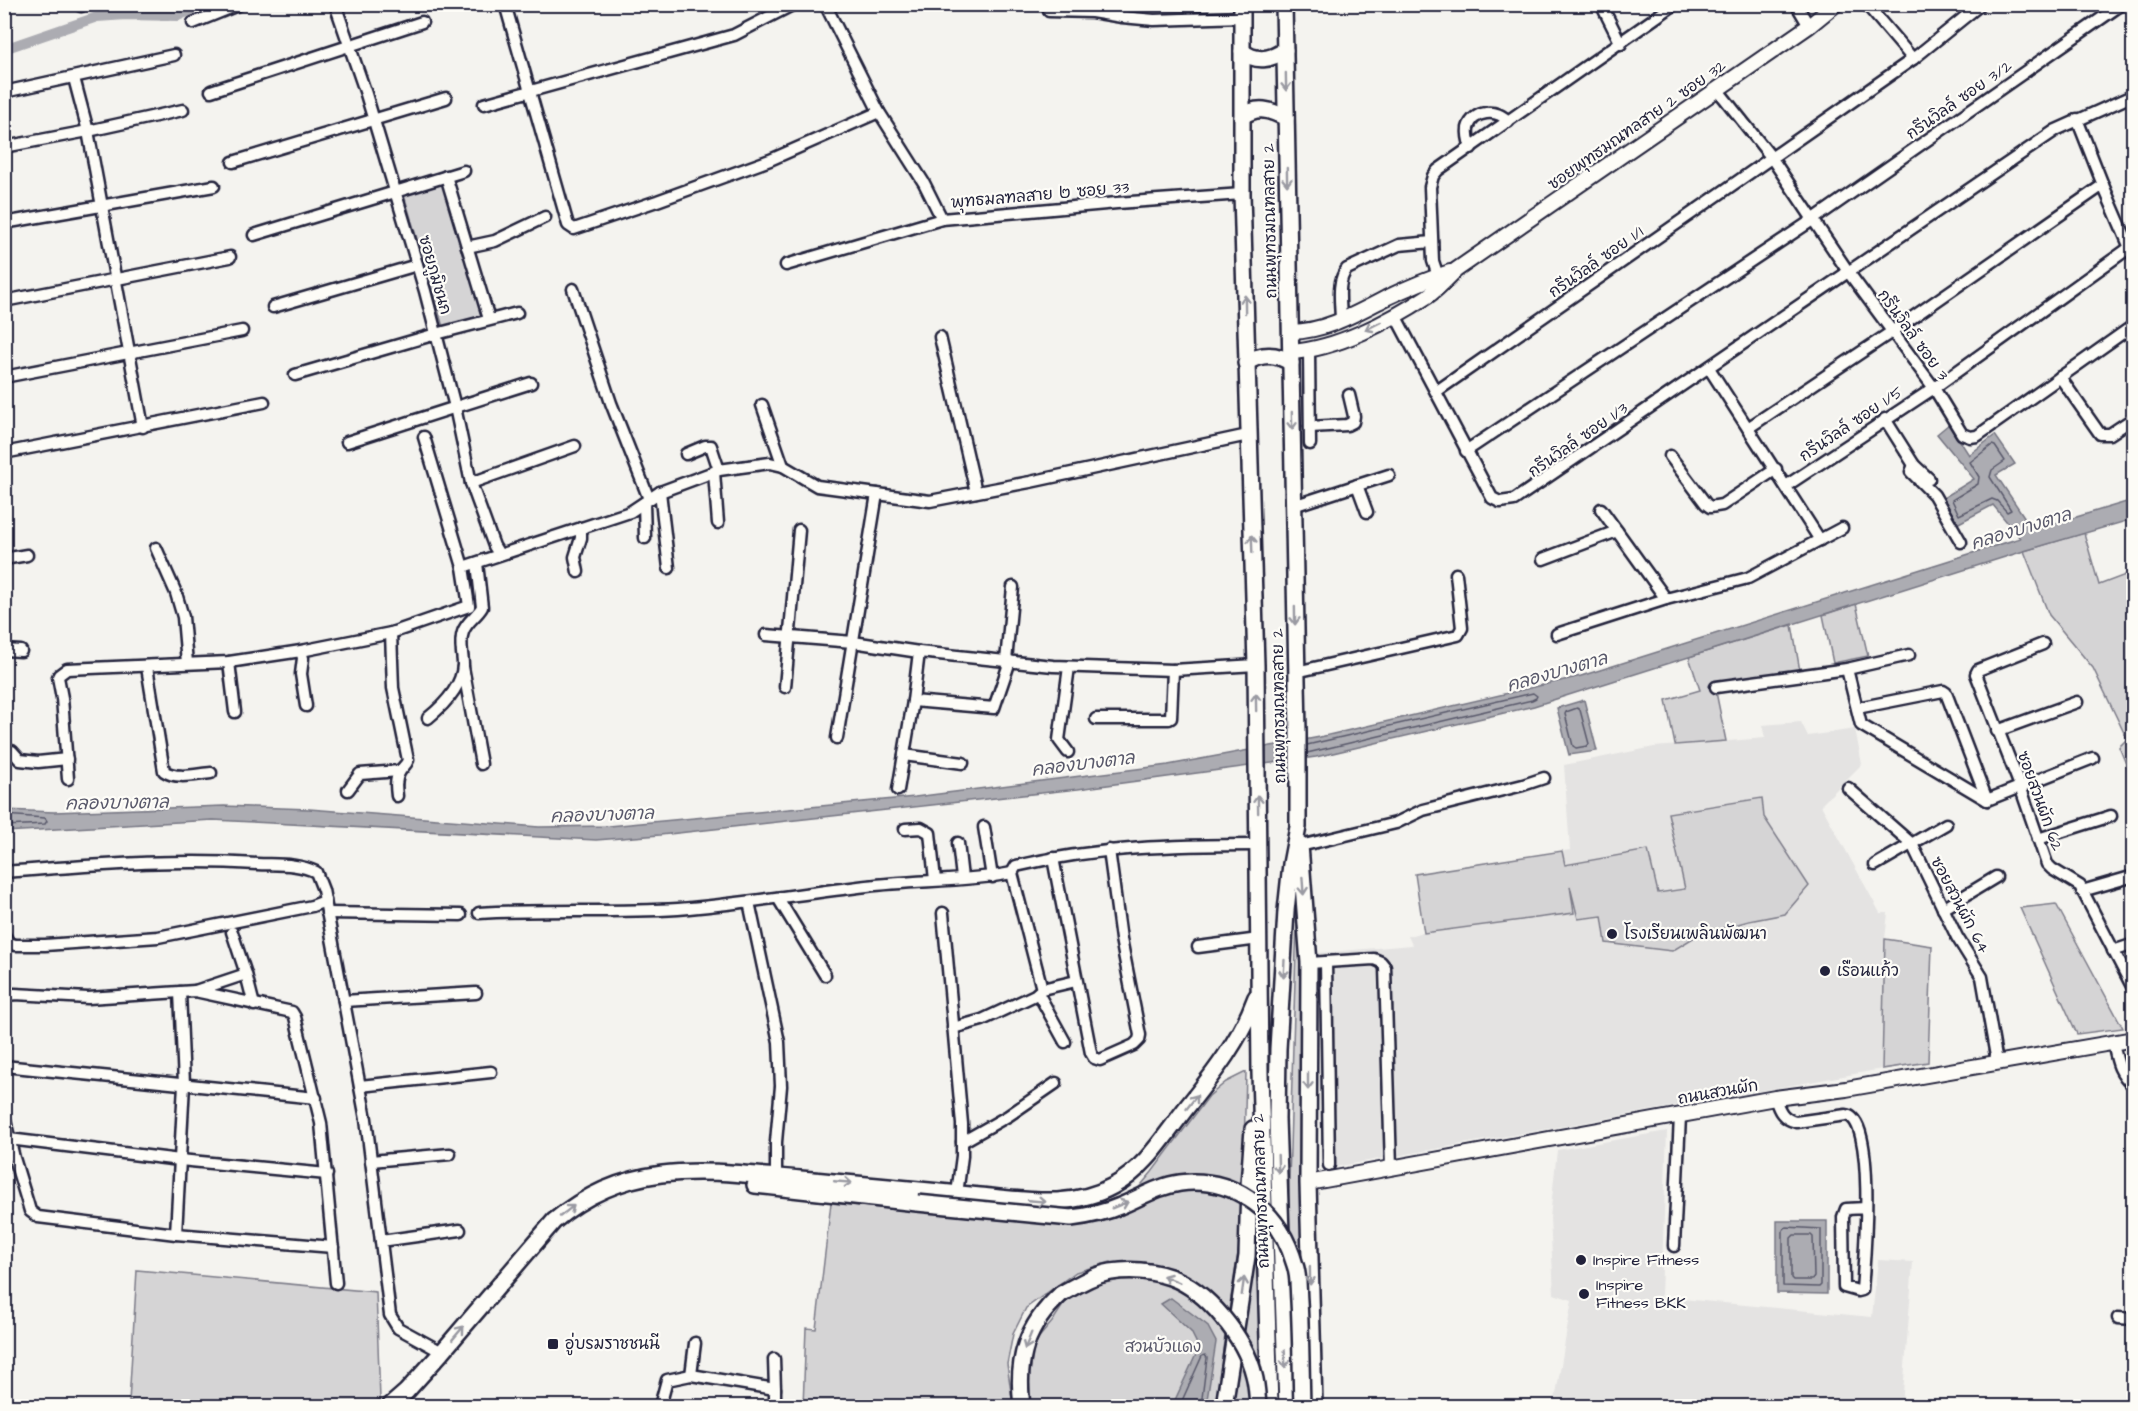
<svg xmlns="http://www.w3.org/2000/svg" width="2138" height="1411" viewBox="0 0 2138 1411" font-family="'Architects Daughter','Playpen Sans Thai',sans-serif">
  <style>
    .built { fill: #e4e3e2 }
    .green { fill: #d5d4d5; stroke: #7c7b88; stroke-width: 1.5 }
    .water { fill: #acacb2; stroke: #757582; stroke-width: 1.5 }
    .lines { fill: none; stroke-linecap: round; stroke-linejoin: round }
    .shore { stroke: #59596b; stroke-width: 1.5 }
    .canal { stroke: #acacb2; stroke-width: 10 }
    .minor-casing { stroke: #22223b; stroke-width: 15 }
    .tertiary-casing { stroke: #22223b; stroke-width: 18 }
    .secondary-casing { stroke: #22223b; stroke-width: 20 }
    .minor { stroke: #fdfcf7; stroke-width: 10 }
    .tertiary { stroke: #fdfcf7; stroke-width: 14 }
    .secondary { stroke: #fdfcf7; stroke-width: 15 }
    .secondary-bridge-casing { stroke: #22223b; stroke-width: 20; stroke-linecap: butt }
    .secondary-bridge { stroke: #fdfcf7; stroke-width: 15 }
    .oneway { stroke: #9a9aa2 }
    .poi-dot { fill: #22223b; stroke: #fdfcf7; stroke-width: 2 }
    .labels { text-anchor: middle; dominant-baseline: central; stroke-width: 4.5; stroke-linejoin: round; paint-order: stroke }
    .street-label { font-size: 16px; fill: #22223b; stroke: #fdfcf7 }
    .poi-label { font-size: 16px; fill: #22223b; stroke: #fdfcf7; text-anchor: start }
    .park-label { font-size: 16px; fill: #585769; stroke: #fdfcf7 }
    .water-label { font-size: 18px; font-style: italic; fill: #59596b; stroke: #fdfcf7 }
  </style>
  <rect width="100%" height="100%" fill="#f4f3ef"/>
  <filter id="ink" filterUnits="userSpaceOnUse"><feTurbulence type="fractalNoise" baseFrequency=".0167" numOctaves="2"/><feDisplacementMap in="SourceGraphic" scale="12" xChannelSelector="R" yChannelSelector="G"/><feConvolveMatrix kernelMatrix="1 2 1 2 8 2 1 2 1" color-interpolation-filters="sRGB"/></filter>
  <g filter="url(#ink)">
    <g class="built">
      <polygon points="1801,722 1808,736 1855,729 1862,764 1821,805 1880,913 1888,913 1885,939 1882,1069 1324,1169 1322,1168 1318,953 1412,945 1408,936 1424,932 1415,874 1570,850 1564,765 1654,747 1765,738 1762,725"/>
      <polygon points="1667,1131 1661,1297 1872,1317 1878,1260 1913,1262 1902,1406 1554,1406 1572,1300 1554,1294 1550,1218 1557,1150"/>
    </g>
    <g class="green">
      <polygon points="443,183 484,315 443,327 404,195"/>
      <polygon points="2084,533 2099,585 2133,572 2133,781 2119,747 2127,739 2093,668 2049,615 2024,551"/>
      <polygon points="1856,604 1868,656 1833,663 1823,615"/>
      <polygon points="1792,625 1801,677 1716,692 1726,741 1675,745 1666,700 1700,690 1689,657"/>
      <polygon points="1762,798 1764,817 1809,886 1785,914 1749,921 1698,935 1672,951 1606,943 1602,916 1578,919 1570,886 1574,913 1424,933 1415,874 1562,851 1565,865 1648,850 1658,893 1685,889 1668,813"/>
      <polygon points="2056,904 2123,1028 2077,1034 2020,908"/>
      <path d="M 1297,923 L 1302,923 L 1308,1406 L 1234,1406 L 1253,1250 L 1254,1210 L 1273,1209 L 1280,1402 C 1289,1242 1291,1082 1297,923 Z"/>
      <polygon points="1885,939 1932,946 1928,1062 1882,1069"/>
      <polygon points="1246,1072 1242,1227 1223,1349 1220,1406 1031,1406 1028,1385 1035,1342 1052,1322 1067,1299 1088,1286 1116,1281 1111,1262 1076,1272 1026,1308 1013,1334 1007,1364 1013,1406 803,1406 806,1328 816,1329 831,1203 1054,1225 1069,1212 1075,1213 1136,1191 1152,1172 1209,1096 1226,1082"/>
      <polygon points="137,1270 376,1292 380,1399 367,1406 167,1406 129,1402"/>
    </g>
    <g class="water">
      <polygon points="1949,424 1969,455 1995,435 2015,464 1996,475 2033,530 2133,500 2133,519 2024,551 1534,706 1316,757 1078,789 660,835 596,840 213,820 5,832 5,810 54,812 224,806 309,809 539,827 609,826 915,797 1168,765 1320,737 1581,676 2020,538 1993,505 1957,524 1943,498 1974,479 1937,434"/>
      <polygon points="1584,700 1597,751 1569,755 1557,708"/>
      <polygon points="1777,1221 1827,1221 1827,1294 1777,1293"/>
      <polygon points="1171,1298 1207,1325 1216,1342 1206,1406 1164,1406 1175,1400 1199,1348 1191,1332 1161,1304"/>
    </g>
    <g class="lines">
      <g class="shore">
        <polygon points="1992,445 1995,446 2005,461 1992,470 1990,477 2011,510 2007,512 1997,501 1992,499 1959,515 1952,500 1978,484 1979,477 1970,462"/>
        <polygon points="1577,708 1580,710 1589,744 1587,746 1576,748 1573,746 1565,714 1566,712"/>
        <polyline points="1307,745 1533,693 1537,696 1536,698 1532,700 1307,753"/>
        <polyline points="4,815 45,818 47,821 45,824 4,826"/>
        <polygon points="1786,1227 1821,1229 1821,1285 1819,1287 1783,1286 1783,1230"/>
        <polygon points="1794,1235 1811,1235 1813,1237 1814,1277 1812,1280 1793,1280 1791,1278 1791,1238"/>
        <polyline points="1177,1406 1181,1403 1202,1356 1205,1355 1207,1358 1201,1406"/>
      </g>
      <polyline class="canal" points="4,49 97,17 126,15 178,16 205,4"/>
      <g class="minor-casing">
        <g id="minor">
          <polyline points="80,4 81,6"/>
          <polyline points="335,4 366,94 425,291 455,407 471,483 494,546 499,554"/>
          <polyline points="505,4 568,225 574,229 657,201 770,160 879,112"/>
          <polyline points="825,4 879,112 924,183 942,219 1117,203 1242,194"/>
          <polyline points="1601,4 1621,44"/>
          <polyline points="1796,4 1809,26"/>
          <polyline points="1866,4 1913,59"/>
          <polyline points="1049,11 1092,12 1122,17 1154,20 1242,17"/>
          <polyline points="193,23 240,4"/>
          <polyline points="74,78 88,131 143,427"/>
          <polyline points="1717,89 1771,157 1849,273 1934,388 1962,434 1970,437 1977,436 2134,325"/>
          <polyline points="211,91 422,22"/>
          <polyline points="4,92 174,55"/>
          <polyline points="484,104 734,35 794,4"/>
          <polyline points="2077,119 2103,185 2134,257"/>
          <polyline points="4,147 88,131 183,110"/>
          <path d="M 1471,148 C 1469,142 1467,135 1468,128 C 1473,110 1498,108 1508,122"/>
          <polyline points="233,162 446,98"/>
          <polyline points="446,176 489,319"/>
          <polyline points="4,223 214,186"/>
          <polyline points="254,235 464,171"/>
          <polyline points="467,247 495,241 545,217"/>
          <polyline points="786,265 942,219"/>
          <polyline points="1438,276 1433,261 1430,187 1433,176 1438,170 1675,4"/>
          <polyline points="573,289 611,403 649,499"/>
          <polyline points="4,301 230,257"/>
          <polyline points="273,307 417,265"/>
          <polyline points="1395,315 1492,498 1500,502 1514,500 2056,130 2134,95"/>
          <path d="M 1341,321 C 1341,305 1336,281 1347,269 L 1399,245 L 1432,242"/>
          <polyline points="940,337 976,492"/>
          <polyline points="1309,351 1310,444"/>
          <polyline points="1709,368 1820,540"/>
          <polyline points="295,375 436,334 517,313"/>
          <polyline points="4,377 242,331"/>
          <polyline points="2060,377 2100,434 2110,434 2134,418"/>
          <polyline points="1437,391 1913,59 1981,4"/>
          <polyline points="762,405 783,466"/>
          <polyline points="1885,419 1914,465 1929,479"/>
          <polyline points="1310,427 1347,425 1353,422 1354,416 1349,395"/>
          <polyline points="1748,428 1893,331 2103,185"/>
          <polyline points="424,437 463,567"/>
          <polyline points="347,442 531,383"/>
          <polyline points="1466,451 1814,219 2122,4"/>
          <polyline points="4,453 264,402"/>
          <polyline points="686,454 705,446 711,446 719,470"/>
          <polyline points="1670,456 1706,504 1710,507 1722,505 1776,469"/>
          <polyline points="1914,465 1911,472 1934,495 1961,542"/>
          <polyline points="714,472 718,523"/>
          <polyline points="471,483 575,446"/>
          <polyline points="1357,485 1367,512"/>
          <polyline points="1786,486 1934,388 2129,248"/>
          <polyline points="660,492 669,568"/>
          <polyline points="644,503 645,538"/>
          <polyline points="1293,506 1389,475"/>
          <polyline points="1601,509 1617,531"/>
          <polyline points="156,548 176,593 183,617 187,663"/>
          <polyline points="4,559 27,555"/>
          <polyline points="1543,559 1617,531 1666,599"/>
          <polyline points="578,572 575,557 581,538 581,528"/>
          <path d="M 391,633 L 393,688 L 408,760 C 406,766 402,767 399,773 C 395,780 396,788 397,796"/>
          <polyline points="1557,634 1666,599 1748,578 1842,528"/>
          <polyline points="766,635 853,642 919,652 1053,666 1173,670 1256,665"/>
          <polyline points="2043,644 1978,670 1976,674 2020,786 2047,864 2052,869 2080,886 2134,990"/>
          <polyline points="4,650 21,651"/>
          <polyline points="301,651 303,658 301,674 306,706"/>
          <polyline points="1006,661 1013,587"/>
          <polyline points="229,662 235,712"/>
          <path d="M 147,667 L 164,771 C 177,780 197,774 211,773"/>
          <polyline points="463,667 481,764"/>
          <polyline points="1847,669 1861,725 1987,800 2093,758"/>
          <polyline points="1296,672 1458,635 1462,628 1456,574"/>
          <polyline points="785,687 799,530"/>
          <polyline points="1716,687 1847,669 1909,655"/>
          <polyline points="913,701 994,708 1010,661"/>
          <polyline points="1857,708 1943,691 1946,693 1987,800"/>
          <path d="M 428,718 C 444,705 462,687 463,665 C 463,654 459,643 463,632 C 466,622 477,616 482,607 L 477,563"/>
          <polyline points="1096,719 1169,719 1171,718 1173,670"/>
          <polyline points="1997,731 2077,702"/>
          <polyline points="837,738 877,494"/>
          <polyline points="12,751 20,760 38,762 67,759"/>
          <polyline points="1068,752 1059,740 1069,667"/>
          <polyline points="904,755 963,763"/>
          <polyline points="68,779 62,698 58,677 59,675 67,669 229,662 301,651 391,633 469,606 463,567 630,512 660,492 719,470 770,463 783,466 817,486 930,501 1030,482 1248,435"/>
          <polyline points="1848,788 1912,844 1957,937 1982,977 1997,1062"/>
          <polyline points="348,790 360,774 399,771"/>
          <polyline points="898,790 913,701 919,652"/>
          <polyline points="984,827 992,877"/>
          <polyline points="905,829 921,828 930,833 935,880"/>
          <polyline points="2038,839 2111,816"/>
          <polyline points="958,843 962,878"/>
          <polyline points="1300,846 1396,823 1423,810 1523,785 1544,778"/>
          <polyline points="1053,858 1091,1053 1094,1058 1100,1060 1134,1045 1139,1040 1140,1035 1121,939 1109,850"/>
          <polyline points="1875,865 1946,824"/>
          <path d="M 4,872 C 88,866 173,858 257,864 C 276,865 298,863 316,872 L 323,890 L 366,1119 L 390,1315 L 398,1328 L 442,1352"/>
          <polyline points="2082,891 2134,876"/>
          <polyline points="778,898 825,975"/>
          <polyline points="749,902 779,1042 781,1086 776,1142 776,1177"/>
          <polyline points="1943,909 1996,877"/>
          <polyline points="327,913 461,915"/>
          <path d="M 479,913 C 545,909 612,913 678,909 C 742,904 804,893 867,886 C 915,880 965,882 1012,873"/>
          <polyline points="943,913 962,1124 962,1156 957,1194"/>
          <polyline points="232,932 246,974 254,1005"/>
          <polyline points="4,935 9,943 15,945 45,945 158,937 312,906 325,901"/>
          <polyline points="1198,947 1259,939"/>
          <polyline points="2113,951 2134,944"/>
          <polyline points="1326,962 1329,1165"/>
          <polyline points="1309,963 1374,959 1381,962 1385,967 1391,1168"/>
          <path d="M 1042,989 L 1012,873 L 1016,866 C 1096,847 1176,845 1258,845"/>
          <polyline points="195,991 246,974"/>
          <polyline points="1038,993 1065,1042"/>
          <polyline points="4,996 15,994 88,998 195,991 292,1012 295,1017 321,1123 336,1283"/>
          <polyline points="344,1001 476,993"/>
          <polyline points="953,1028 982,1020 1035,995 1042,989 1076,981"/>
          <path d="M 2113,1042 C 2117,1061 2118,1072 2134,1086"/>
          <polyline points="4,1066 316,1098"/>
          <polyline points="360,1086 491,1072"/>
          <path d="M 1775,1098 C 1779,1111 1783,1119 1796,1122 L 1846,1115 C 1877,1118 1864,1264 1862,1290 L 1858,1291 L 1844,1287 L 1843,1217 L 1846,1209 L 1866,1208"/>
          <polyline points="4,1116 14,1158 28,1204 30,1211 38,1217 176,1234 333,1247"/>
          <polyline points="9,1139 180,1160 327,1174"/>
          <polyline points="962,1142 1008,1116 1056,1083"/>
          <polyline points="371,1161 450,1154"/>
          <polyline points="176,1234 184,1084 180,992"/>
          <polyline points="381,1241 460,1230"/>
          <polyline points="1674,1246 1680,1116"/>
          <polyline points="2118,1318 2134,1319"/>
          <polyline points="774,1359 775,1389"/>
          <polyline points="691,1375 695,1343"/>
          <polyline points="660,1406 667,1380 691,1375 775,1389 775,1406"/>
        </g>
      </g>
      <g class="tertiary-casing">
        <g id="tertiary">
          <path d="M 1291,332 C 1326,331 1355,314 1386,298 C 1407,288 1428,279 1450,272"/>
          <path d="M 1291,352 C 1337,349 1390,321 1428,296 C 1438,289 1447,279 1456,270 L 1809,26 L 1836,4"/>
          <polyline points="1308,1183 1775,1098 1846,1089 2134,1039"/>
        </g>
      </g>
      <g class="secondary-casing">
        <g id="secondary">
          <polyline points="1242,4 1242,194 1256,665 1260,1073 1270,1406"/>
          <polyline points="1284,4 1298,733 1298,827 1291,864 1286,911 1278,1049 1277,1119 1287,1406"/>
          <path d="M 1242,51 C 1256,63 1271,60 1285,50"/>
          <path d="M 1242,117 C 1257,105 1271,110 1286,118"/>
          <path d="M 1246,363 C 1261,353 1277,353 1291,363"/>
          <polyline points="1300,845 1309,963 1308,1183 1314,1406"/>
          <polyline points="755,1185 917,1203"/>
          <path d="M 390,1406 L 406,1392 L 442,1352 L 554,1221 C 631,1157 708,1171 800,1179 C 860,1184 920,1190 980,1196 C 1026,1200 1071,1209 1113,1186 C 1145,1169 1165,1135 1187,1107 C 1214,1073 1241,1039 1256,997"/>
          <path d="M 1022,1406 C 1016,1359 1026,1326 1061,1294"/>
          <polyline points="1224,1406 1247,1256 1249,1185 1253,1129"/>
        </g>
      </g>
      <use href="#minor" class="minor"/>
      <use href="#tertiary" class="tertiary"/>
      <use href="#secondary" class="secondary"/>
      <g class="secondary-bridge-casing">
        <g id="secondary-bridge">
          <path d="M 917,1203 L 1071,1218 C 1088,1216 1104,1213 1120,1206 C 1140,1198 1158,1186 1180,1183 C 1204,1180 1228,1185 1249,1199 C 1273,1214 1287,1237 1295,1265 C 1299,1276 1298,1289 1299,1301 C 1301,1336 1301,1371 1302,1406"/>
          <path d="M 1061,1294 C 1077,1285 1093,1275 1111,1272 C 1131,1269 1152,1271 1170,1277 C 1207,1290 1245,1338 1254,1375 C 1257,1385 1257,1396 1258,1406"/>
        </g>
      </g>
      <use href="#secondary-bridge" class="secondary-bridge"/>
    </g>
    <defs><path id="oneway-shaft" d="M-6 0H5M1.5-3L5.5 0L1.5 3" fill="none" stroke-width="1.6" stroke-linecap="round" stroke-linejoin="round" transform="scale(1.5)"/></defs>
    <g class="oneway">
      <use href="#oneway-shaft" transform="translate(1286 82) rotate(89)"/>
      <use href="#oneway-shaft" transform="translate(1287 177) rotate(89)"/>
      <use href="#oneway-shaft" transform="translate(1245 304) rotate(-91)"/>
      <use href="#oneway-shaft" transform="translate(1373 326) rotate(153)"/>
      <use href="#oneway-shaft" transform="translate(1292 421) rotate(89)"/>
      <use href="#oneway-shaft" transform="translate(1252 544) rotate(-92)"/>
      <use href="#oneway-shaft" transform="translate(1295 616) rotate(89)"/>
      <use href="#oneway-shaft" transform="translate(1256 702) rotate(-91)"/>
      <use href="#oneway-shaft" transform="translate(1258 804) rotate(-91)"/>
      <use href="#oneway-shaft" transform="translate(1303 886) rotate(86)"/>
      <use href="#oneway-shaft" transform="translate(1284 969) rotate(93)"/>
      <use href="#oneway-shaft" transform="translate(1308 1081) rotate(90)"/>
      <use href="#oneway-shaft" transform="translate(1192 1102) rotate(-52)"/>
      <use href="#oneway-shaft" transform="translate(1278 1164) rotate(88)"/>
      <use href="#oneway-shaft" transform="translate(843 1182) rotate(5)"/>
      <use href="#oneway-shaft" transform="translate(1037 1201) rotate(5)"/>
      <use href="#oneway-shaft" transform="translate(1120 1205) rotate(-22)"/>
      <use href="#oneway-shaft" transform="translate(567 1211) rotate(-38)"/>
      <use href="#oneway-shaft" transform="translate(1310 1276) rotate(89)"/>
      <use href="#oneway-shaft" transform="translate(1171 1279) rotate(-158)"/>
      <use href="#oneway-shaft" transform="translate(1243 1286) rotate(-82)"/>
      <use href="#oneway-shaft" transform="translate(458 1333) rotate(-50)"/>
      <use href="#oneway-shaft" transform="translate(1028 1341) rotate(112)"/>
      <use href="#oneway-shaft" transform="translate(1285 1359) rotate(88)"/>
    </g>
  </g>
  <g class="poi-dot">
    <circle cx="1612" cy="934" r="6"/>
    <circle cx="1825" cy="971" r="6"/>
    <circle cx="1581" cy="1260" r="6"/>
    <circle cx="1584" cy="1294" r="6"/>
    <rect x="547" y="1338" width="12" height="12" rx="3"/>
  </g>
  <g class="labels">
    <g class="street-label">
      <text transform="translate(1959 100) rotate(-35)">กรีนวิลล์ ซอย 3/2</text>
      <text transform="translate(1637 125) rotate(-35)">ซอยพุทธมณฑลสาย 2 ซอย 32</text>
      <text transform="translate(1040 195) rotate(-5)">พุทธมลฑลสาย ๒ ซอย 33</text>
      <text transform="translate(1270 221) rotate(-91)">ถนนพุทธมณฑลสาย 2</text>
      <text transform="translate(1596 262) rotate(-35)">กรีนวิลล์ ซอย 1/1</text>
      <text transform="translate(435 275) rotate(74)">ซอยภูมิชนก</text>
      <text transform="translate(1913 335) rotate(54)">กรีนวิลล์ ซอย 3</text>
      <text transform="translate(1851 424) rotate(-34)">กรีนวิลล์ ซอย 1/5</text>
      <text transform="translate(1578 440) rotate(-35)">กรีนวิลล์ ซอย 1/3</text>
      <text transform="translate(1279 706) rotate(-91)">ถนนพุทธมณฑลสาย 2</text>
      <text transform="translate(2040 801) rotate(70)">ซอยสวนผัก 62</text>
      <text transform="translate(1960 905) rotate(62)">ซอยสวนผัก 64</text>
      <text transform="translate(1718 1092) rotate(-10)">ถนนสวนผัก</text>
      <text transform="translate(1261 1191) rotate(-92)">ถนนพุทธมณฑลสาย 2</text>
    </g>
    <g class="poi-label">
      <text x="1624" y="934">โรงเรียนเพลินพัฒนา</text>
      <text x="1837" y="971">เรือนแก้ว</text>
      <text x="1593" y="1260">Inspire Fitness</text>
      <text x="1596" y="1285">Inspire<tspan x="1596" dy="18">Fitness BKK</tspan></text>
      <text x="565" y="1344">อู่บรมราชชนนี</text>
    </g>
    <g class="park-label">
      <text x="1163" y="1347">สวนบัวแดง</text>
    </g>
    <g class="water-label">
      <text transform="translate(2021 529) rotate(-17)">คลองบางตาล</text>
      <text transform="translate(1557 672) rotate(-16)">คลองบางตาล</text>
      <text transform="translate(1083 764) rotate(-7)">คลองบางตาล</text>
      <text transform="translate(117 803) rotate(-1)">คลองบางตาล</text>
      <text transform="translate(602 815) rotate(-2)">คลองบางตาล</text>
    </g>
  </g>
  <rect width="2138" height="1411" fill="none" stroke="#fdfcf7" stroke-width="24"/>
  <rect x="12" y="12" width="2114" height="1387" fill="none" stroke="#22223b" stroke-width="2" filter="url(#ink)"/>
</svg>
